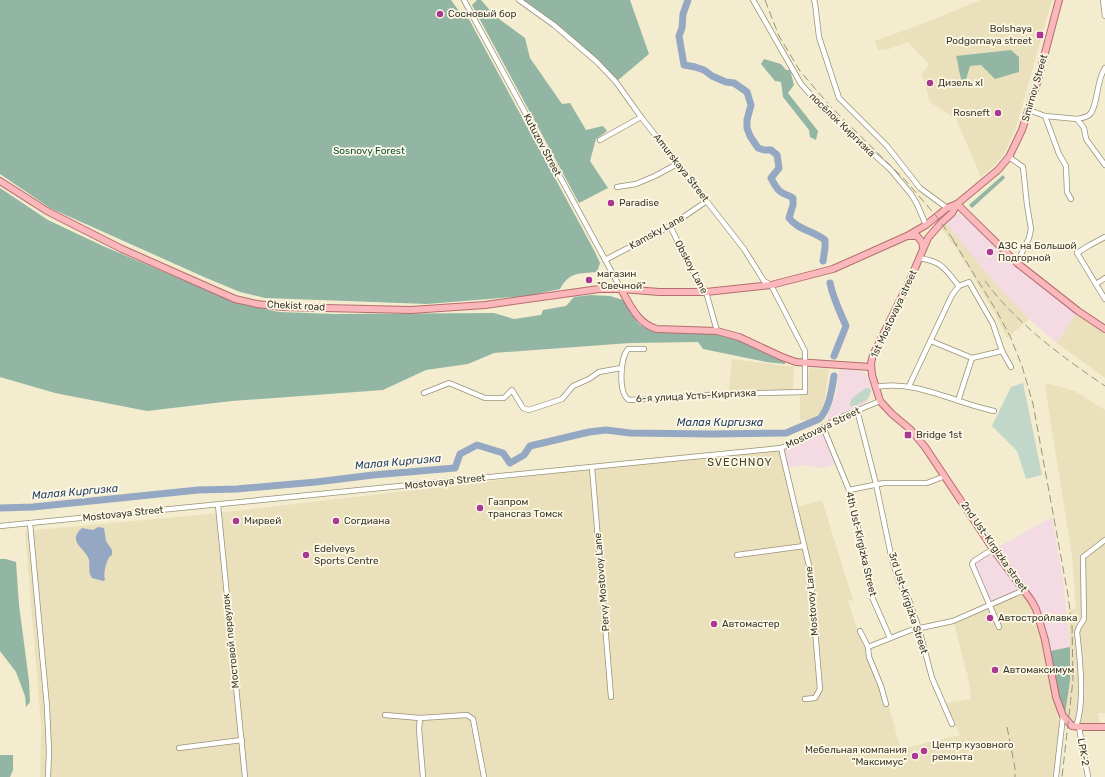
<svg xmlns="http://www.w3.org/2000/svg" width="1105" height="777" viewBox="0 0 1105 777" font-family="Rubik,sans-serif">
  <style>
    .commercial { fill: #f3dae3 }
    .built { fill: #eae1bc }
    .green { fill: #c0d7ca }
    .forest { fill: #93b6a4 }
    .water { fill: #94a8c3 }
    .lines { fill: none; stroke-linecap: round; stroke-linejoin: round }
    .river { stroke: #94a8c3; stroke-width: 7 }
    .minor-casing { stroke: #999276; stroke-width: 6 }
    .major-casing { stroke: #b56d6d; stroke-width: 8 }
    .minor { stroke: #fff; stroke-width: 4.5 }
    .major { stroke: #fab8bc; stroke-width: 6 }
    .rail { stroke: #99947e; stroke-width: 1; stroke-dasharray: 8 4; stroke-linecap: butt }
    .poi-dot { fill: #a93793; stroke: #fef9e7; stroke-width: 1.5 }
    .labels { text-anchor: middle; dominant-baseline: central; stroke-width: 3.5; stroke-linejoin: round; paint-order: stroke }
    .poi-label { font-size: 10px; fill: #3b382c; stroke: #fef9e7; text-anchor: start }
    .street-label { font-size: 10px; fill: #3b382c; stroke: #fef9e7 }
    .park-label { font-size: 10px; fill: #105037; stroke: #fef9e7 }
    .water-label { font-size: 11px; font-style: italic; fill: #244269; stroke: #fef9e7 }
    .neighbourhood-label { font-size: 11px; letter-spacing: 1px; fill: #463f27; stroke: #fef9e7 }
  </style>
  <rect width="100%" height="100%" fill="#f4ecce"/>
  <g class="commercial">
    <polygon points="959,214 974,223 1077,312 1057,343 1029,319 992,281 945,222 953,216"/>
    <polygon points="840,366 856,369 866,374 872,388 871,395 866,403 828,421 827,418 836,395"/>
    <polygon points="823,430 837,464 825,468 800,465 788,468 784,449 794,445"/>
    <polygon points="1052,517 1063,580 1070,647 1050,651 1039,611 995,549"/>
    <polygon points="992,551 1021,590 991,603 973,564"/>
  </g>
  <g class="built">
    <polygon points="980,0 1052,0 1016,128 1004,154 995,165 981,177 956,119 930,102 922,74 929,64 908,42 889,49 878,50 875,41 932,20"/>
    <polygon points="945,222 992,280 1029,319 1007,338 994,312 974,278 958,251 940,227"/>
    <polygon points="1077,312 1105,332 1105,378 1057,343"/>
    <polygon points="732,359 794,367 793,390 729,391"/>
    <polygon points="809,368 829,369 823,410 811,420 800,420 800,394 806,394"/>
    <polygon points="1047,383 1075,391 1105,410 1105,713 1098,713 1100,723 1085,725 1073,722 1067,718 1065,714 1070,681 1070,647 1068,611 1076,608 1072,555 1048,406 1045,384"/>
    <polygon points="780,450 808,571 818,690 812,570 797,507 822,500 853,600 848,601 858,632 867,648 888,705 901,749 960,735 945,703 971,699 971,696 967,672 966,672 954,623 1024,593 1031,602 1045,646 1060,727 1054,777 40,777 41,725 25,531 209,514 592,469"/>
  </g>
  <g class="green">
    <polygon points="1023,383 1042,475 1026,479 1017,451 992,426 1011,387"/>
    <path d="M 866,388 L 869,388 L 871,391 L 867,400 L 855,406 L 850,406 C 849,397 860,393 866,388 Z"/>
  </g>
  <g class="forest">
    <path d="M 0,0 L 451,0 L 459,11 L 465,12 L 595,252 L 600,263 L 597,272 C 579,274 570,271 560,289 L 527,296 L 427,304 L 265,298 L 240,292 L 204,277 L 50,208 L 0,174 Z"/>
    <polygon points="477,0 481,0 495,16 525,38 530,58 562,104 570,103 586,130 603,126 607,131 596,139 590,161 608,188 579,203 472,5"/>
    <polygon points="521,0 630,0 649,54 617,81"/>
    <path d="M 1011,50 L 1019,57 L 1019,72 L 995,79 L 981,65 L 970,66 L 964,86 C 959,77 959,66 956,56 Z"/>
    <polygon points="764,59 781,64 786,70 790,70 794,85 788,93 818,131 816,140 810,137 809,130 783,97 781,82 775,81 761,64"/>
    <polygon points="1003,175 1005,178 972,208 969,205"/>
    <polygon points="0,188 48,220 103,246 237,303 279,312 334,314 494,313 514,319 541,315 543,310 566,306 574,297 591,295 610,296 623,300 638,323 647,329 658,331 707,332 739,339 786,360 785,364 766,362 703,349 698,342 630,343 494,353 468,364 426,370 383,390 232,401 147,411 55,393 0,377"/>
    <polygon points="0,559 6,559 16,562 19,605 29,681 30,702 26,707 25,696 16,672 0,651"/>
    <polygon points="1070,647 1070,681 1065,714 1059,697 1050,651"/>
    <polygon points="0,755 13,755 13,770 10,777 0,777"/>
  </g>
  <path class="water" d="M 98,527 L 104,528 L 106,541 L 112,550 L 112,555 L 110,556 C 106,562 103,573 105,580 L 103,581 L 92,578 C 88,572 90,567 89,560 C 86,548 66,542 82,528 L 93,530 Z"/>
  <g class="lines">
    <g class="river">
      <path d="M 688,0 L 683,14 L 682,28 L 679,36 L 684,65 L 695,67 L 704,70 L 712,76 L 726,82 L 734,83 L 747,92 L 751,105 L 747,120 L 747,128 L 750,136 L 758,148 L 764,150 L 771,150 L 777,155 L 779,168 L 771,178 C 774,183 776,189 781,192 C 785,195 789,195 793,198 L 793,205 L 789,218 C 798,230 814,231 825,240 L 825,248 L 823,261"/>
      <path d="M 830,283 C 833,298 840,312 846,326 L 834,356"/>
      <path d="M 0,508 L 33,507 L 198,490 L 237,489 L 316,482 L 373,475 L 455,468 L 460,454 L 477,445 L 503,453 L 510,463 L 524,455 L 530,446 L 589,432 L 606,430 L 630,433 L 712,434 L 786,433 L 819,419 C 829,410 832,389 834,376"/>
    </g>
    <g class="minor-casing">
      <g id="minor">
        <polyline points="464,0 621,289"/>
        <path d="M 519,0 L 554,25 L 597,62 L 616,82 L 641,117 L 744,249 L 764,281 L 771,285 L 805,351 L 805,392 L 723,394 L 629,400 C 618,393 620,358 628,349 L 644,349"/>
        <polyline points="753,0 801,84 826,112 834,116 861,143 890,169 911,194 917,204 926,225"/>
        <polyline points="814,0 815,3 819,37 839,98 887,146 920,188 947,208"/>
        <polyline points="1103,0 1105,16"/>
        <polyline points="1029,110 1045,116 1077,119 1084,128 1086,139 1105,165"/>
        <polyline points="1045,116 1059,154 1066,166 1067,192 1071,199"/>
        <path d="M 1077,119 C 1081,118 1085,118 1089,115 C 1098,108 1096,80 1105,68"/>
        <polyline points="600,140 641,117"/>
        <polyline points="1009,157 1023,167 1027,205 1031,229 1029,238 1017,263"/>
        <polyline points="617,187 636,184 655,176 677,164"/>
        <polyline points="670,226 690,266 702,287 706,292 717,331"/>
        <polyline points="1105,237 1090,245 1077,253 1105,299"/>
        <path d="M 919,258 C 943,262 944,268 959,286"/>
        <polyline points="605,260 670,226 707,201"/>
        <polyline points="1096,284 1105,278"/>
        <polyline points="931,341 972,358 958,401"/>
        <polyline points="972,358 1002,351"/>
        <polyline points="909,386 952,295 959,286 969,282 993,324 1002,351 1011,367"/>
        <path d="M 875,387 C 915,379 955,403 994,411"/>
        <polyline points="424,393 449,383 485,398 504,398 512,390 523,408 529,410 562,399 573,386 589,379 599,372 621,368"/>
        <polyline points="857,410 876,484 892,560 900,584 909,600 919,629 932,678 952,724"/>
        <polyline points="823,427 849,490 861,541 872,597 890,638"/>
        <polyline points="781,448 810,570 820,689 815,698 805,699"/>
        <polyline points="592,467 611,697"/>
        <polyline points="849,490 884,483 927,483 945,476"/>
        <polyline points="218,505 245,777"/>
        <polyline points="30,523 47,707 49,752 48,777"/>
        <polyline points="0,526 781,448 793,443 844,416 880,401"/>
        <polyline points="993,549 974,561 972,564 999,627"/>
        <polyline points="737,555 804,546"/>
        <polyline points="860,631 868,647 869,657 881,686 886,704"/>
        <polyline points="868,647 911,630 953,621 1024,590"/>
        <polyline points="385,715 420,718 467,715 473,719 484,777"/>
        <polyline points="420,718 419,729 423,777"/>
        <path d="M 1076,726 C 1085,705 1080,657 1077,632 L 1079,627 L 1084,619 L 1083,557 L 1105,540"/>
        <polyline points="1079,727 1088,777"/>
        <polyline points="179,748 242,740"/>
        <polyline points="1056,777 1063,716"/>
      </g>
    </g>
    <g class="major-casing">
      <g id="major">
        <polyline points="0,181 47,211 122,249 235,299 257,304 282,307 411,310 485,305 599,289 621,289 659,292 706,292 771,285 833,269 907,236 926,225 947,208 957,204 998,170 1009,157 1022,130 1037,83 1059,0"/>
        <polyline points="957,204 952,213 941,223 928,238 909,282 873,355 871,363 872,375 880,401 892,414 911,430 925,447 993,549 1031,600 1036,609 1045,640 1056,697 1063,716 1072,726 1079,727 1105,727"/>
        <polyline points="957,204 1017,263 1078,311 1105,329"/>
        <polyline points="908,236 917,236 922,242 923,247"/>
        <path d="M 621,289 C 630,305 638,324 657,329 L 717,331 L 739,337 L 782,357 L 796,362 L 871,367"/>
      </g>
    </g>
    <use href="#minor" class="minor"/>
    <use href="#major" class="major"/>
    <g class="rail">
      <polyline points="765,0 779,36 800,71 831,107 906,181 937,217 957,245"/>
      <polyline points="953,240 996,310 1010,336 1022,366 1033,404 1068,595 1072,626 1073,680 1062,777"/>
      <path d="M 985,281 C 1017,324 1061,356 1105,386"/>
      <polyline points="1007,727 1015,768 1015,777"/>
    </g>
  </g>
  <g class="poi-dot">
    <circle cx="440" cy="14" r="4"/>
    <rect x="1036" y="31" width="8" height="8" rx="2"/>
    <circle cx="930" cy="83" r="4"/>
    <circle cx="998" cy="113" r="4"/>
    <circle cx="611" cy="203" r="4"/>
    <circle cx="990" cy="252" r="4"/>
    <circle cx="589" cy="280" r="4"/>
    <rect x="904" y="431" width="8" height="8" rx="2"/>
    <circle cx="480" cy="508" r="4"/>
    <circle cx="236" cy="521" r="4"/>
    <circle cx="336" cy="521" r="4"/>
    <circle cx="306" cy="555" r="4"/>
    <circle cx="990" cy="618" r="4"/>
    <circle cx="714" cy="624" r="4"/>
    <circle cx="995" cy="670" r="4"/>
    <circle cx="924" cy="751" r="4"/>
    <circle cx="915" cy="756" r="4"/>
  </g>
  <g class="labels">
    <g class="poi-label">
      <text x="448" y="14">Сосновый бор</text>
      <text x="1032" y="29" text-anchor="end">Bolshaya<tspan x="1032" dy="12">Podgornaya street</tspan></text>
      <text x="938" y="83">Дизель xl</text>
      <text x="990" y="113" text-anchor="end">Rosneft</text>
      <text x="619" y="203">Paradise</text>
      <text x="998" y="246">АЗС на Большой<tspan x="998" dy="12">Подгорной</tspan></text>
      <text x="597" y="274">магазин<tspan x="597" dy="12">"Свечной"</tspan></text>
      <text x="916" y="435">Bridge 1st</text>
      <text x="488" y="502">Газпром<tspan x="488" dy="12">трансгаз Томск</tspan></text>
      <text x="244" y="521">Мирвей</text>
      <text x="344" y="521">Согдиана</text>
      <text x="314" y="549">Edelveys<tspan x="314" dy="12">Sports Centre</tspan></text>
      <text x="998" y="618">Автостройлавка</text>
      <text x="722" y="624">Автомастер</text>
      <text x="1003" y="670">Автомаксимум</text>
      <text x="932" y="745">Центр кузовного<tspan x="932" dy="12">ремонта</tspan></text>
      <text x="907" y="750" text-anchor="end">Мебельная компания<tspan x="907" dy="12">"Максимус"</tspan></text>
    </g>
    <g class="street-label">
      <text transform="translate(1035 88) rotate(-74)">Smirnov Street</text>
      <text transform="translate(842 125) rotate(44)">посёлок Киргизка</text>
      <text transform="translate(542 145) rotate(62)">Kutuzov Street</text>
      <text transform="translate(681 168) rotate(52)">Amurskaya Street</text>
      <text transform="translate(657 232) rotate(-29)">Kamsky Lane</text>
      <text transform="translate(691 267) rotate(62)">Obskoy Lane</text>
      <text transform="translate(296 306) rotate(3)">Chekist road</text>
      <text transform="translate(894 314) rotate(-65)">1st Mostovaya street</text>
      <text transform="translate(696 396) rotate(-3)">6-я улица Усть-Киргизка</text>
      <text transform="translate(823 428) rotate(-26)">Mostovaya Street</text>
      <text transform="translate(445 482) rotate(-6)">Mostovaya Street</text>
      <text transform="translate(123 514) rotate(-6)">Mostovaya Street</text>
      <text transform="translate(861 544) rotate(77)">4th Ust-Kirgizka Street</text>
      <text transform="translate(994 547) rotate(55)">2nd Ust-Kirgizka street</text>
      <text transform="translate(602 582) rotate(-95)">Pervy Mostovoy Lane</text>
      <text transform="translate(812 601) rotate(-95)">Mostovoy Lane</text>
      <text transform="translate(908 603) rotate(72)">3rd Ust-Kirgizka Street</text>
      <text transform="translate(231 641) rotate(-96)">Мостовой переулок</text>
      <text transform="translate(1083 752) rotate(80)">LPK-2</text>
    </g>
    <g class="park-label">
      <text x="369" y="151">Sosnovy Forest</text>
    </g>
    <g class="water-label">
      <text x="720" y="422">Малая Киргизка</text>
      <text transform="translate(398 462) rotate(-5)">Малая Киргизка</text>
      <text transform="translate(75 492) rotate(-5)">Малая Киргизка</text>
    </g>
    <g class="neighbourhood-label">
      <text x="740" y="462">SVECHNOY</text>
    </g>
  </g>
</svg>
